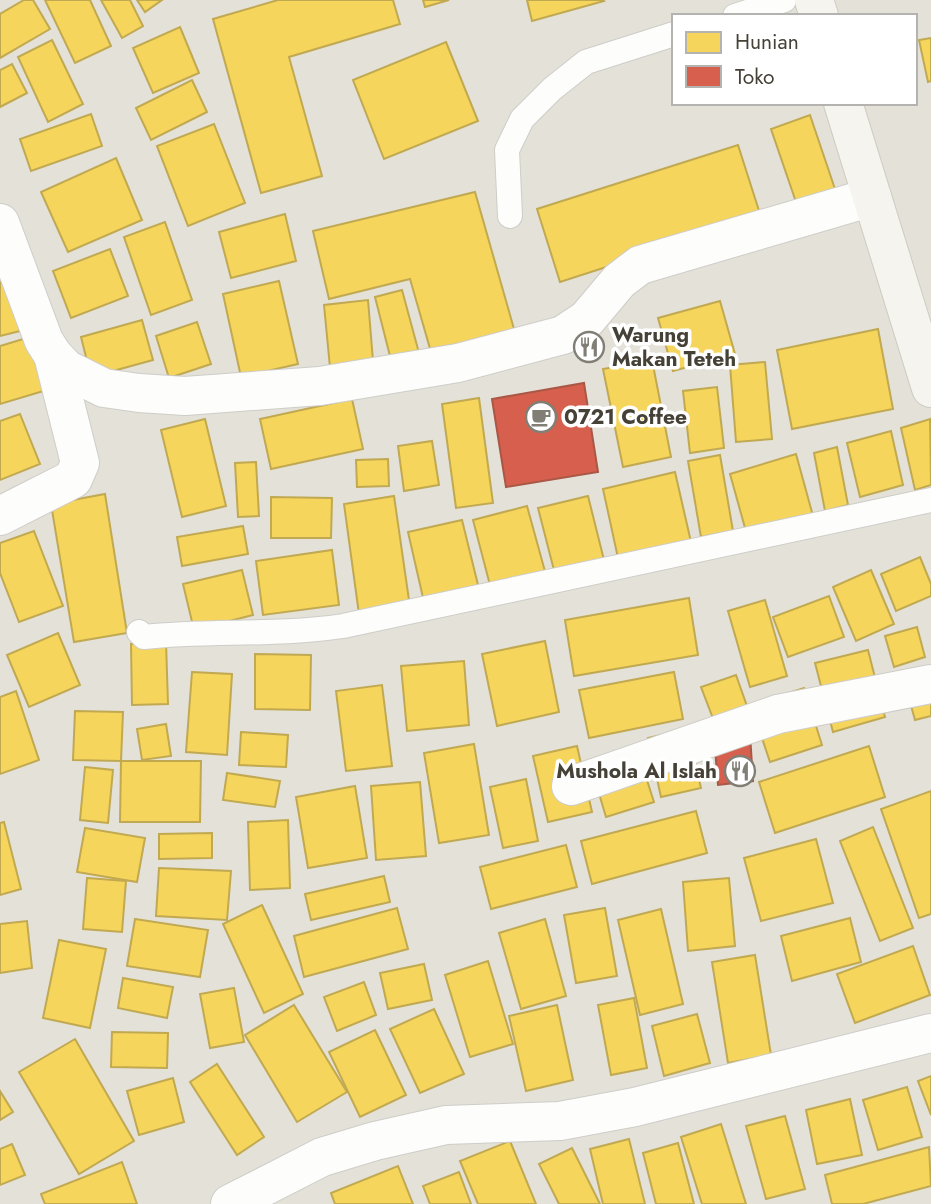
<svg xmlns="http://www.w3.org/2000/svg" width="931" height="1204" viewBox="0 0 931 1204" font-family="Jost,sans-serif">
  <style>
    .residential { fill: #e3e1d8; fill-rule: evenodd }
    .homes { fill: #f6d55c; stroke: #c1a951; stroke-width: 2 }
    .shops { fill: #d6604d; stroke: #aa5746; stroke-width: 2 }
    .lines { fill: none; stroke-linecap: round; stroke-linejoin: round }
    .lane-casing { stroke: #cecdc8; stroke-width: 26 }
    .street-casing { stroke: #cecdc8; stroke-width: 40 }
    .secondary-casing { stroke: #ceccc2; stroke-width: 40 }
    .lane { stroke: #fdfdfc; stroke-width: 24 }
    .street { stroke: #fdfdfc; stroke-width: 38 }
    .secondary { stroke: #f5f4ef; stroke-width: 38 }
    .labels { text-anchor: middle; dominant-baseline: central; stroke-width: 7; stroke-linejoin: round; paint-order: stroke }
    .poi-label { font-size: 21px; font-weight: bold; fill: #454137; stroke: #fff; text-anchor: start }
  </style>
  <rect width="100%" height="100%" fill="#f0efeb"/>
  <path class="residential" d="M 0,0 L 931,0 L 931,1204 L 0,1204 ZM 674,16 L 915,16 L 915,103 L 674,103 Z"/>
  <g class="homes">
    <polygon points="24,0 33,0 50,29 0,58 0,14"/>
    <polygon points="45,0 90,0 111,46 75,63"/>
    <polygon points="101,0 130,0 143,26 122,38"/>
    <polygon points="137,0 162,0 145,12"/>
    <polygon points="278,0 393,0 400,24 289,57 322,176 261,193 213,19"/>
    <polygon points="423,0 449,0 425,7"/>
    <polygon points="527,0 603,0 604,1 532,21"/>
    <polygon points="180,27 199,73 153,93 133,48"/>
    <polygon points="931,38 931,81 928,82 919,40"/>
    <polygon points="52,40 83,104 48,122 18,57"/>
    <polygon points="446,42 478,121 384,159 353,80"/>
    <polygon points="12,64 27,93 0,107 0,70"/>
    <polygon points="192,80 207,112 151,140 136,108"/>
    <polygon points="91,114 102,146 31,171 20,139"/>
    <polygon points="810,115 835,189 796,202 771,129"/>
    <polygon points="214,124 245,203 188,226 157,146"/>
    <polygon points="738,145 761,217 560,282 537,209"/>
    <polygon points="116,158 142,220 68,252 41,192"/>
    <polygon points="475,192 514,329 431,352 410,279 329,299 313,231"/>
    <polygon points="285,214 296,261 231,278 219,232"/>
    <polygon points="165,222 192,300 151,315 124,237"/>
    <polygon points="110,249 128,296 71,318 53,271"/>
    <polygon points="0,272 28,329 0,336"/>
    <polygon points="279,281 298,364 241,377 223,294"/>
    <polygon points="402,290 419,353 391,360 375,297"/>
    <polygon points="368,300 374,373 331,378 324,305"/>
    <polygon points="720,301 735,354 673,371 658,318"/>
    <polygon points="142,320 153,360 91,377 81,337"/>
    <polygon points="197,322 211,364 169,378 156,336"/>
    <polygon points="878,329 893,409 792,429 777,350"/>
    <polygon points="33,336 50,389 0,404 0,346"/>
    <polygon points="652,360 671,457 623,467 603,369"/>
    <polygon points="765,362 772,439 736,442 730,365"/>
    <polygon points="717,387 724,448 690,453 683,391"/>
    <polygon points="479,398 493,503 456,508 442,404"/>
    <polygon points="352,399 363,449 271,469 260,419"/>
    <polygon points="20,414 40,464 0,480 0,421"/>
    <polygon points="205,419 226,506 182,517 161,430"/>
    <polygon points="930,419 931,485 915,490 901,428"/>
    <polygon points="891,431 903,485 860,497 847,443"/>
    <polygon points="432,441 439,485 404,491 398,446"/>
    <polygon points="837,447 848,505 825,511 814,453"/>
    <polygon points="796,454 813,516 747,535 730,474"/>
    <polygon points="720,455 733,531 701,537 688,461"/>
    <polygon points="388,459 389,486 357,487 356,460"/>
    <polygon points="256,462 259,516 238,517 235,463"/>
    <polygon points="675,472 691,542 618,558 603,489"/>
    <polygon points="105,494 127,633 74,642 51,504"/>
    <polygon points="394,496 410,607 359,614 344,504"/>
    <polygon points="588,496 605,564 556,578 538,508"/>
    <polygon points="271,497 332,498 331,538 271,538"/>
    <polygon points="527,506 546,575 491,589 473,520"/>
    <polygon points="462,520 479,589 424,602 408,532"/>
    <polygon points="243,526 248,554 182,566 177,537"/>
    <polygon points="34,531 63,606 19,622 0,573 0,543"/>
    <polygon points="332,550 339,605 263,615 256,561"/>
    <polygon points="920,557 931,584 931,596 896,611 881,574"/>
    <polygon points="242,570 253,615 194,630 183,584"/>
    <polygon points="871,570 894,624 856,641 833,587"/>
    <polygon points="829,596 844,637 788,657 773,617"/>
    <polygon points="689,598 698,655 574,676 565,620"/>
    <polygon points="765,600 787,676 750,687 728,611"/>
    <polygon points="917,627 925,657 894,667 885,636"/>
    <polygon points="58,633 80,685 29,707 7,655"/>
    <polygon points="545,641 559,712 497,726 482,654"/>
    <polygon points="166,642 168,704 132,705 131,644"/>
    <polygon points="868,650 885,717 833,732 815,663"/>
    <polygon points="255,654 311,655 310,710 255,709"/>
    <polygon points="464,661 469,725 407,731 401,666"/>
    <polygon points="931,669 931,716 915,720 903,677"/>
    <polygon points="192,672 232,674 227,755 186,752"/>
    <polygon points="674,672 683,719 589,738 579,690"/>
    <polygon points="736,675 748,709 714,721 701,687"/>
    <polygon points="382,685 392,766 346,771 336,691"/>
    <polygon points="804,688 822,745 770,762 751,705"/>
    <polygon points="16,691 39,760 0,774 0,697"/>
    <polygon points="75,711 123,712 121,761 73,760"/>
    <polygon points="166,724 171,756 142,760 137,729"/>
    <polygon points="687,729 701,788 661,797 648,738"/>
    <polygon points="241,732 288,735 286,767 239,765"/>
    <polygon points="474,744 489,835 439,843 424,753"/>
    <polygon points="577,746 592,812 548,822 533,756"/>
    <polygon points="636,746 654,802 606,817 589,760"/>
    <polygon points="869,746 885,797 775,833 759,782"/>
    <polygon points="121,761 201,761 200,822 120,822"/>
    <polygon points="85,767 113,770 108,823 80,820"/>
    <polygon points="227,773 280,781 275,807 223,800"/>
    <polygon points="526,779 538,841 503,848 490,787"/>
    <polygon points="420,782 426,856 376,860 371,786"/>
    <polygon points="355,786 367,858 308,868 296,797"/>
    <polygon points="931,791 931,914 919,918 881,809"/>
    <polygon points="696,811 707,853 592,884 581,841"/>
    <polygon points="288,820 290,888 250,890 248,822"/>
    <polygon points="4,822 21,889 0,895 0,823"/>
    <polygon points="873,827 913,928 880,941 840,841"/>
    <polygon points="85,828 145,838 137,882 77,872"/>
    <polygon points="212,833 212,858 159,859 159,834"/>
    <polygon points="816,839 833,903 761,921 744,858"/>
    <polygon points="566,845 577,887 491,909 480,867"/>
    <polygon points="159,868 231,871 227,920 156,916"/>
    <polygon points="384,876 390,902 311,920 305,894"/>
    <polygon points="87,878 126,881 122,932 83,929"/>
    <polygon points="729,878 735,946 688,951 683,882"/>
    <polygon points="262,905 303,994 264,1013 223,924"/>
    <polygon points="397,908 408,949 304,977 294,936"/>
    <polygon points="605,908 617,976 576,983 564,915"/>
    <polygon points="661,909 683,1004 640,1015 618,920"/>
    <polygon points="850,918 861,962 792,981 781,936"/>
    <polygon points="135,919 208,930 200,977 127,966"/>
    <polygon points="545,919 566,996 521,1009 499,933"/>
    <polygon points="27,921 32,968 0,973 0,924"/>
    <polygon points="59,940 106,949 90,1028 43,1018"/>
    <polygon points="913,946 930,995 855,1023 837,974"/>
    <polygon points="755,955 771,1055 728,1063 712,962"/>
    <polygon points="488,961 513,1044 470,1057 445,975"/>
    <polygon points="424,964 432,1000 388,1009 380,973"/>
    <polygon points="123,978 173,987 167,1018 118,1008"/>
    <polygon points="364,982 376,1015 337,1031 324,997"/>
    <polygon points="234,988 244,1042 210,1048 200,994"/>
    <polygon points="634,998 647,1068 611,1075 598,1005"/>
    <polygon points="294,1005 347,1092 297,1122 245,1035"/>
    <polygon points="557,1005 573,1080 526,1091 509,1016"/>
    <polygon points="434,1009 464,1074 420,1093 390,1029"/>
    <polygon points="697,1014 710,1063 664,1076 652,1026"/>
    <polygon points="375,1030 406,1095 360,1117 329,1052"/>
    <polygon points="112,1032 168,1033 167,1068 111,1067"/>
    <polygon points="75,1039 134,1141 79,1174 19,1072"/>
    <polygon points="217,1064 264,1137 237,1155 190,1082"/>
    <polygon points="931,1076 931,1115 918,1081"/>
    <polygon points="173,1078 184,1122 139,1135 127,1091"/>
    <polygon points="907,1087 922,1137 878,1150 863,1100"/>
    <polygon points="0,1091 13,1112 0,1120"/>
    <polygon points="850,1099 862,1155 817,1164 806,1110"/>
    <polygon points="785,1116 805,1189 766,1199 746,1126"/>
    <polygon points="721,1124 746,1204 702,1204 681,1137"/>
    <polygon points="629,1139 645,1204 603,1204 590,1149"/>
    <polygon points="510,1141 536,1204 478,1204 460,1161"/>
    <polygon points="678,1143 694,1204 656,1204 643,1153"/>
    <polygon points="12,1144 25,1175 0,1185 0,1149"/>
    <polygon points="929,1147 931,1186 863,1204 832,1204 825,1175"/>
    <polygon points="572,1148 600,1204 559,1204 539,1164"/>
    <polygon points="122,1162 137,1204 45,1204 41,1194"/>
    <polygon points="398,1166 413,1204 335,1204 331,1193"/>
    <polygon points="459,1172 471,1204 430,1204 423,1186"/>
  </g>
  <g class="shops">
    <polygon points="584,383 598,472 506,487 492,399"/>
    <polygon points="750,734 753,781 718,785 714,736"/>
  </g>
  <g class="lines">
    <g class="lane-casing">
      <g id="lane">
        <polyline points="735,16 784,0"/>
        <polyline points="510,216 507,150 522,119 552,89 586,62 674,34"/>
        <path d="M 139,632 L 144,637 C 210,630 276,636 343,626 L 931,500"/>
      </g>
    </g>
    <g class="street-casing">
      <g id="street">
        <polyline points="0,223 44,341 53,355 66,369 104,388 139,393 185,396 320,386 458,363 563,335 587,319 619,281 640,265 872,197"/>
        <polyline points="0,516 73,479 80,463 53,355"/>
        <polyline points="571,786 778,714 931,684"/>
        <polyline points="230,1204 322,1157 375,1141 446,1125 560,1121 635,1107 931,1033"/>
      </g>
    </g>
    <g class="secondary-casing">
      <g id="secondary">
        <polyline points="814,0 819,16"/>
        <polyline points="843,103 931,388"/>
      </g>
    </g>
    <use href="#lane" class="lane"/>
    <use href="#street" class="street"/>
    <use href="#secondary" class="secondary"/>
  </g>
  <defs>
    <g id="restaurant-ring" transform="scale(1.575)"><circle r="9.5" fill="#fff" stroke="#817e76" stroke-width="1.5"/><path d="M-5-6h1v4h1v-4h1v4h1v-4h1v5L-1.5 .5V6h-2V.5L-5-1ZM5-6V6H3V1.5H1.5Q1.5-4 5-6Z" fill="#817e76"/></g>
    <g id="cafe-ring" transform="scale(1.575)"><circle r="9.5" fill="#fff" stroke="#817e76" stroke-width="1.5"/><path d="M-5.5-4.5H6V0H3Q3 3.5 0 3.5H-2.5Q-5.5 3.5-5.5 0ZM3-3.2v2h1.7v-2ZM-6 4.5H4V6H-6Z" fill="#817e76"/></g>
  </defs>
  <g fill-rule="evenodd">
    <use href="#restaurant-ring" x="589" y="347"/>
    <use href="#cafe-ring" x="541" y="417"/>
    <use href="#restaurant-ring" x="740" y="771"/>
  </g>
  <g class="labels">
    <g class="poi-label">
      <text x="612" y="335">Warung<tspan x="612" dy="24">Makan Teteh</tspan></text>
      <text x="564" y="417">0721 Coffee</text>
      <text x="717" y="771" text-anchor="end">Mushola Al Islah</text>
    </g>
  </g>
  <rect x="672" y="14" width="245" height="91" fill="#ffffff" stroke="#b5b3af" stroke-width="2"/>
  <rect x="686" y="32" width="35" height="21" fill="#f6d55c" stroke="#b5b3af" stroke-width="2"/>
  <text x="735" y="49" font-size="21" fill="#454137">Hunian</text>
  <rect x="686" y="66" width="35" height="21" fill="#d6604d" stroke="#b5b3af" stroke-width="2"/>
  <text x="735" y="84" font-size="21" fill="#454137">Toko</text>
</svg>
